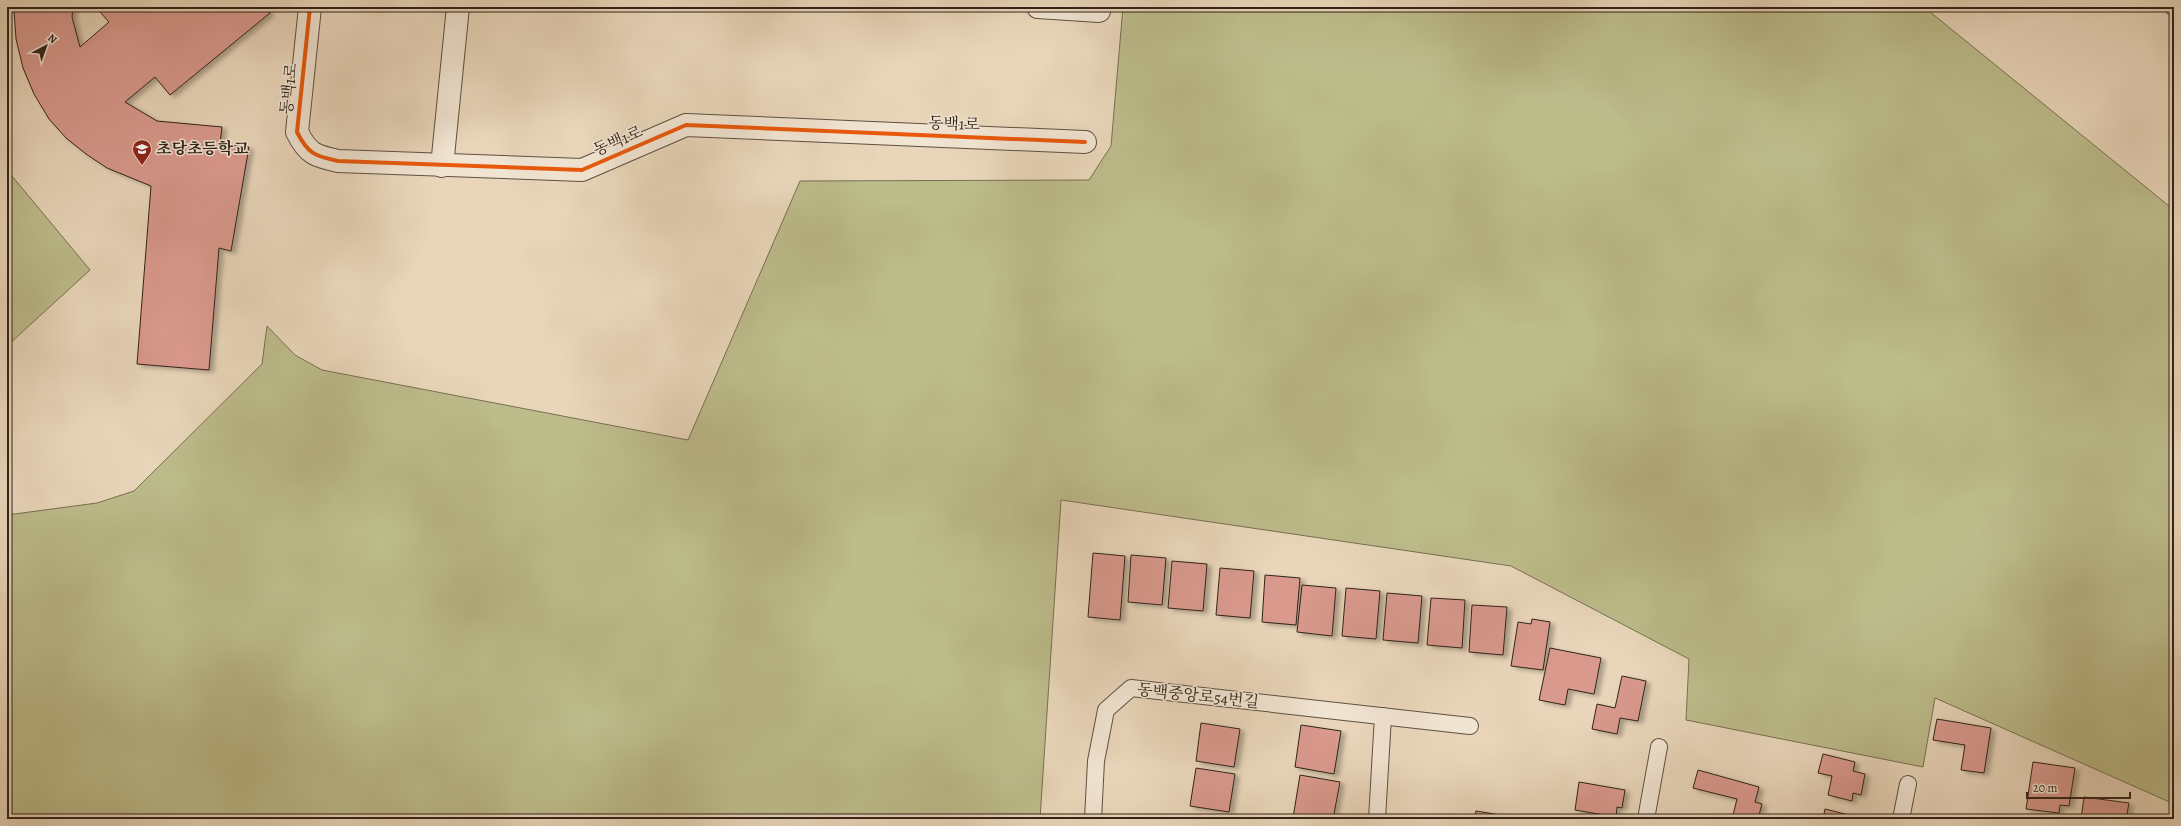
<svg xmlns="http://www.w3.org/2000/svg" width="2181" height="826" viewBox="0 0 2181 826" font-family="Alegreya,'Noto Serif KR',serif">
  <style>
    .green { fill: #bdbc8b; stroke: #777052 }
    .building { fill: #d9998d; stroke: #312319; filter: url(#shadow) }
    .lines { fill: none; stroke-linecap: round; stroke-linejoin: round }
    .service-casing { stroke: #5f5041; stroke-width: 18 }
    .minor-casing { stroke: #5f5041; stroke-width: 24 }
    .service { stroke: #f1e4d2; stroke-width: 16 }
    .minor { stroke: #f1e4d2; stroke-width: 22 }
    .cycleway-casing { stroke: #f1e4d2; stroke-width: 6 }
    .cycleway { stroke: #e8590c; stroke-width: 4 }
    .labels { text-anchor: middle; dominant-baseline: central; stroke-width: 3; stroke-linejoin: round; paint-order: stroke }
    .street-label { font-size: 16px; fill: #312319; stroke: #f1e4d2 }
    .poi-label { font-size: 16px; font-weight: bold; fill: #312319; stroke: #f1e4d2; text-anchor: start }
  </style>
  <defs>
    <filter id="shadow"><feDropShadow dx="4.5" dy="2.5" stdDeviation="2" flood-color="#0004"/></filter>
  </defs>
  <rect width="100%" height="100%" fill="#e9d6ba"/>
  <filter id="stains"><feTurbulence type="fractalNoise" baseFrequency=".005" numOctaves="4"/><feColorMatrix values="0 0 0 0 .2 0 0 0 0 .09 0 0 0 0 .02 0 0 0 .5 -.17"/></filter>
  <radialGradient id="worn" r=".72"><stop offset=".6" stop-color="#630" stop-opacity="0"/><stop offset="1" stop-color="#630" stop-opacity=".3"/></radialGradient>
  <g class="green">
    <polygon points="1123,7 1924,7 2174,210 2174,804 1935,698 1923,767 1686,720 1689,659 1511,566 1061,500 1040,819 7,819 7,515 97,503 134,491 262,364 267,326 295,355 322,370 688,440 800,181 1089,180 1111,146"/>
    <polygon points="7,170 90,270 7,346"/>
  </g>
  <g class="building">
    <polygon points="7,7 73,7 72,17 80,47 109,22 100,12 106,7 265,7 270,13 170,95 155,77 125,102 157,121 222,127 220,144 249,147 231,251 219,248 209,370 137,364 151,186 107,168 86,154 66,138 49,119 34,94 23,68 16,39 14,10 7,10"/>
    <polygon points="1093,553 1125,556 1120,620 1088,617"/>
    <polygon points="1131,555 1166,558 1162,605 1128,602"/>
    <polygon points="1172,561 1207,564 1203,611 1168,608"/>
    <polygon points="1220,568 1254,571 1250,618 1216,615"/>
    <polygon points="1265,575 1300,578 1296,625 1262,622"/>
    <polygon points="1302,585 1336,588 1332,636 1297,632"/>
    <polygon points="1346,588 1380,591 1376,639 1342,636"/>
    <polygon points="1387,593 1422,596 1418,643 1383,640"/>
    <polygon points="1431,598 1465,600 1462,648 1427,645"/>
    <polygon points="1472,605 1507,607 1503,655 1469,652"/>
    <polygon points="1532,619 1550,622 1543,670 1511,666 1518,622 1531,624"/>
    <polygon points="1550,648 1601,658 1594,694 1568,689 1565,705 1539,700"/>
    <polygon points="1622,676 1646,681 1638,721 1620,718 1617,734 1592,729 1597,704 1615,708"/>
    <polygon points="1937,719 1991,728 1984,773 1961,770 1965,745 1933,740"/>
    <polygon points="1201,723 1240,729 1234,767 1196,761"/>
    <polygon points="1301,725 1341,731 1334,774 1295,767"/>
    <polygon points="1823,754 1855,762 1853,771 1865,774 1861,795 1853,793 1852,801 1828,795 1832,776 1818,773"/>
    <polygon points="2033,762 2075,768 2069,806 2060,805 2059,813 2026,809"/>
    <polygon points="1196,768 1235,774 1229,812 1190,806"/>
    <polygon points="1698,770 1759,787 1755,802 1762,804 1758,819 1732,819 1737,799 1693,788"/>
    <polygon points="1300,775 1340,782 1333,819 1293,818"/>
    <polygon points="1579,782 1625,790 1622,808 1617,807 1616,817 1575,810"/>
    <polygon points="2084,797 2129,803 2126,819 2081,819"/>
    <polygon points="1825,809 1853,816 1852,819 1823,819"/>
    <polygon points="1476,811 1506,816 1506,819 1474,819"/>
  </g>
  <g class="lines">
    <g class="service-casing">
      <g id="service">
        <polyline points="2173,7 2174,7"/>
        <polyline points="1093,819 1096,761 1106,710 1131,688 1470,726"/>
        <polyline points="1377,819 1383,716"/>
        <polyline points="1646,819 1659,747"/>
        <polyline points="1901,819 1908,784"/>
      </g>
    </g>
    <g class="minor-casing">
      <g id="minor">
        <path d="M 310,7 L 297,132 C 308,154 315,156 338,161 L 582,170 L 686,125 L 1085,142"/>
        <polyline points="1038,7 1099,11"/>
        <polyline points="442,166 458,7"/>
      </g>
    </g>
    <use href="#service" class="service"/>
    <use href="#minor" class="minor"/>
    <g class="cycleway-casing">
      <path id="cycleway" d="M 310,7 L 297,132 C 308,154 315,156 338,161 L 582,170 L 686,125 L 1085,142"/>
    </g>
    <use href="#cycleway" class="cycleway"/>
  </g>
  <defs>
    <g id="school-pin" transform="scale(1)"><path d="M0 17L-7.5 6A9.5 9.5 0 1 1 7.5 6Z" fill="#8f2418" stroke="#f1e4d2"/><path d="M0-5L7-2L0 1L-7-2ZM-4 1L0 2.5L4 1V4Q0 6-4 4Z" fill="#fff"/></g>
  </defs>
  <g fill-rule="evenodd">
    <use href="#school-pin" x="142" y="149"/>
  </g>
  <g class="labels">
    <g class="street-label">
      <text transform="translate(289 89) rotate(-84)">동백1로</text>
      <text transform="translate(954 124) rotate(2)">동백1로</text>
      <text transform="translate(618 141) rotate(-23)">동백1로</text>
      <text transform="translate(1198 696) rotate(6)">동백중앙로54번길</text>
    </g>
    <g class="poi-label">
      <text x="156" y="149">초당초등학교</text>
    </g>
  </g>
  <rect width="2181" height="826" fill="none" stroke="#e9d6ba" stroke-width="24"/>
  <rect x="8" y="8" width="2165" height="810" fill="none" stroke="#312319" stroke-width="2"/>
  <rect x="12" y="12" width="2157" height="802" fill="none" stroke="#312319"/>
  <g transform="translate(46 46) rotate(41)" stroke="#f1e4d2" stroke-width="3" paint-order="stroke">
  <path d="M0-3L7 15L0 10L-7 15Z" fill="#312319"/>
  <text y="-6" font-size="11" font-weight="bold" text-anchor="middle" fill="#312319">N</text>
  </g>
  <path d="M2027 792v6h103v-6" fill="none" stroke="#312319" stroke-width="2"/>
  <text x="2033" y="792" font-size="12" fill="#312319" stroke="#f1e4d2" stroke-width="3" paint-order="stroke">20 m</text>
  <rect width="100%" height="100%" filter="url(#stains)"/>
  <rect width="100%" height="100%" fill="url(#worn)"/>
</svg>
